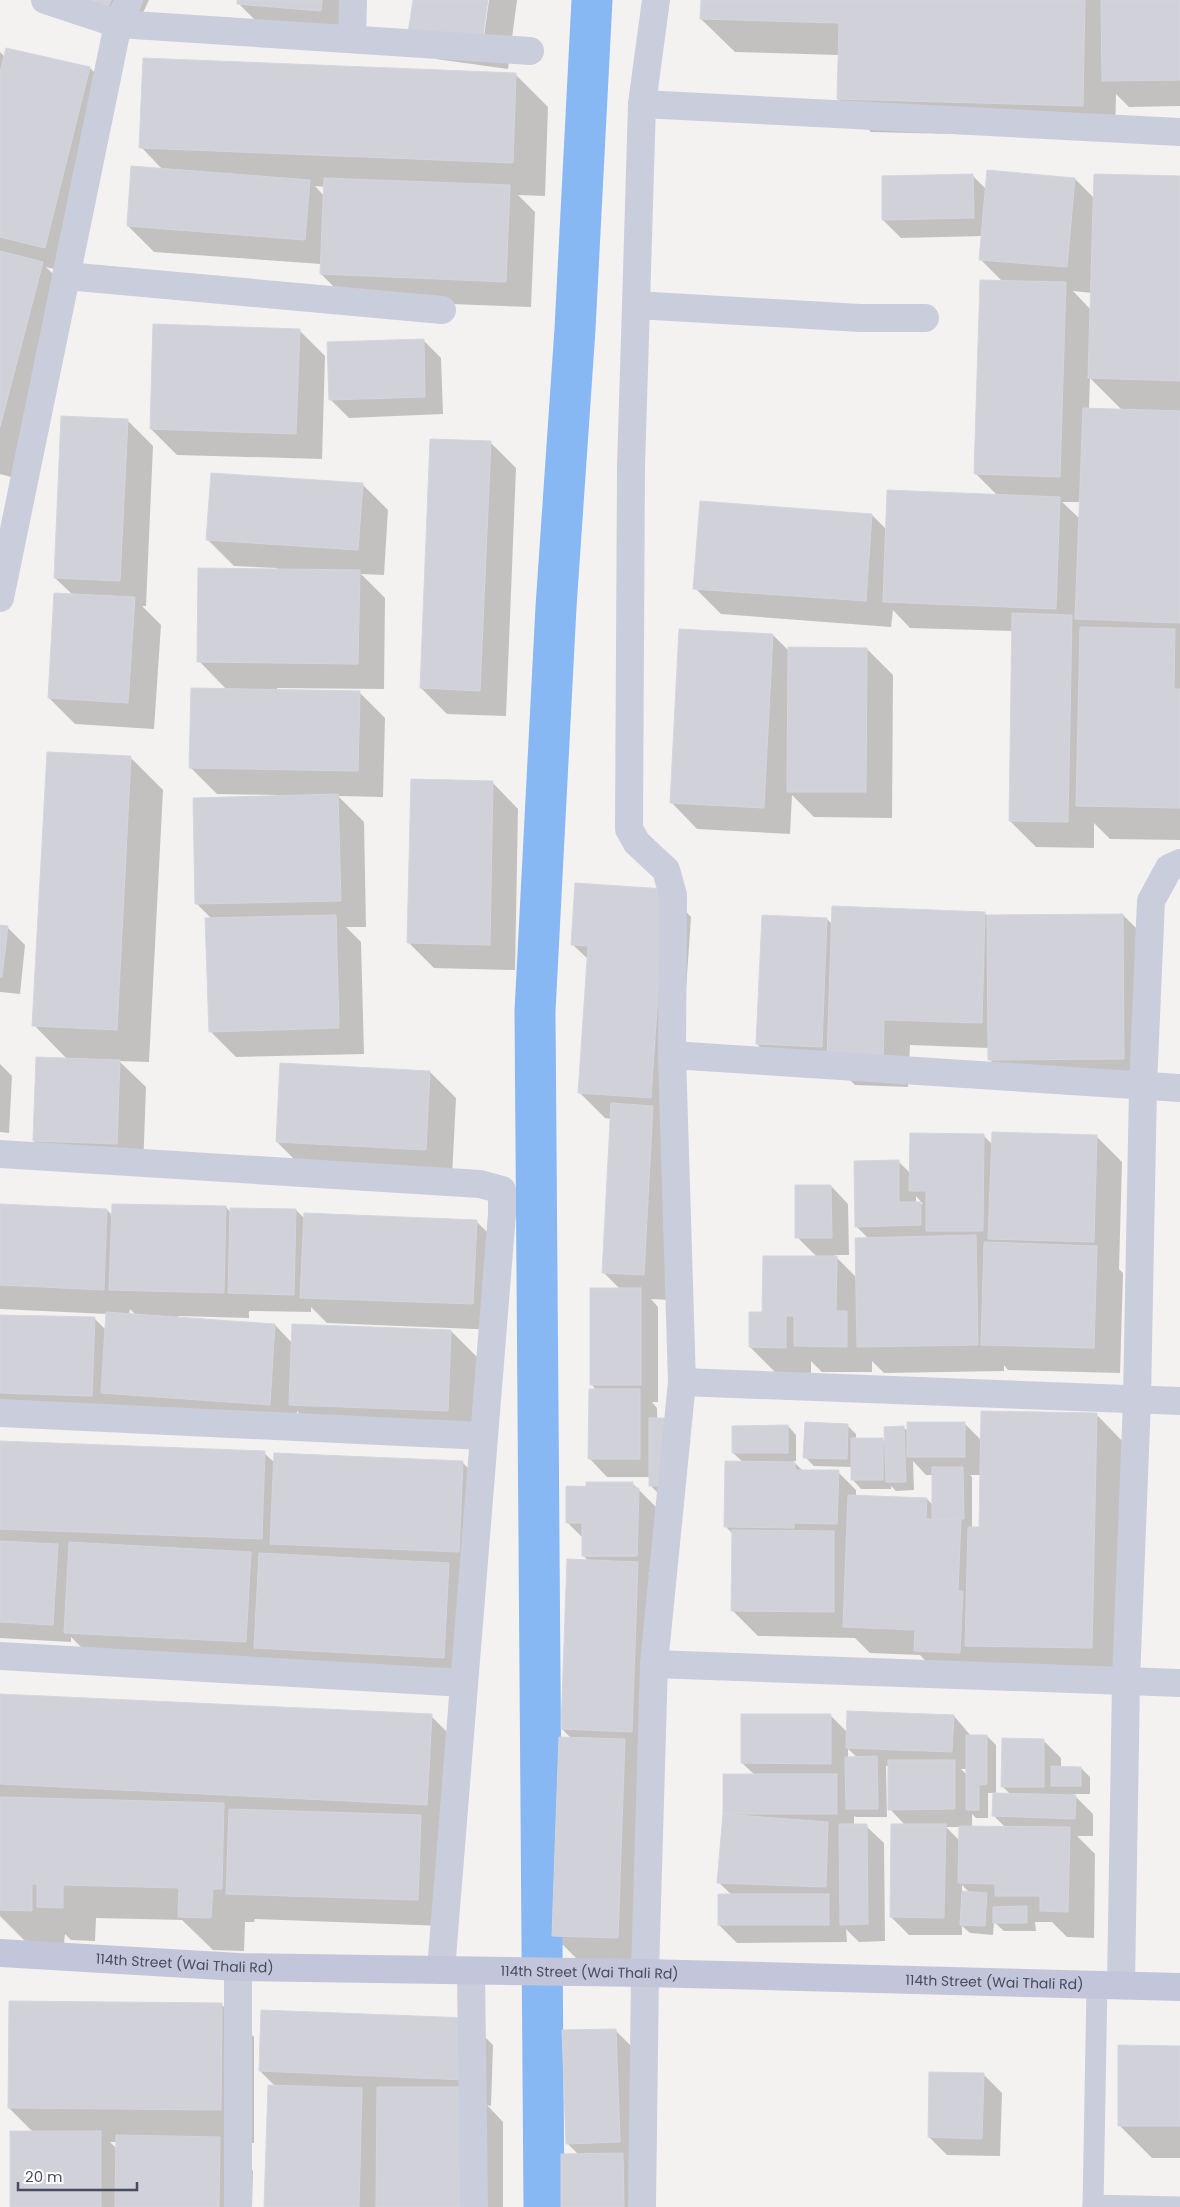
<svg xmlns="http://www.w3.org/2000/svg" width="1180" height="2207" viewBox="0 0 1180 2207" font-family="Poppins,sans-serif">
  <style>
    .shadow { fill: #0003; fill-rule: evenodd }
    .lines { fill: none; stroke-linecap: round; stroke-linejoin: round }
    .canal { stroke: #87b8f4; stroke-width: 41 }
    .building { fill: #d1d1d9; stroke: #d5d5dd }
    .lane { stroke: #cacedc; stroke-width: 21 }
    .street { stroke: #cacedc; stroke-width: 28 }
    .secondary { stroke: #c3c6db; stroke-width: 28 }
    .labels { text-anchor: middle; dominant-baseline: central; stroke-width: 4; stroke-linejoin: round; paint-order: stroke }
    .street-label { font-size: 14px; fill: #474c61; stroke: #fff }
  </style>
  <rect width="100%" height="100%" fill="#f4f2f1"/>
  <g class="shadow">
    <polygon points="59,0 149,0 132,36"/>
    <polygon points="238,0 349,0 346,36 264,29 238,3"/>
    <polygon points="414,0 486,0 480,49 482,50 489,0 517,0 508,69 436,59 409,33"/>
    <polygon points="702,0 1180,0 1180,106 1129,107 1116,94 1115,138 871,132 838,99 839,55 735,52 701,19"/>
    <polygon points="0,52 5,57 90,68 116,94 71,273 46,267 68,289 19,479 0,474"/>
    <path d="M 515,74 L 548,107 L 545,196 L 518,195 L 535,212 L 531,307 L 347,300 L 321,274 L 321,264 L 154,252 L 128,226 L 163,170 L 141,147 ZM 315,186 L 325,187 L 324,196 Z"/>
    <path d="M 973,176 L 986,189 L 1075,179 L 1095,199 L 1180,177 L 1180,840 L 1110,839 L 1094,823 L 1094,848 L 1036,847 L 1010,821 L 1013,631 L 910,628 L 893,610 L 891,627 L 721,614 L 695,588 L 872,515 L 887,530 L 998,496 L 976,474 L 1003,282 L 981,260 L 983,236 L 901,238 L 883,220 ZM 1073,291 L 1092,293 L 1091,310 ZM 1090,378 L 1122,410 L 1089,409 ZM 1062,502 L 1080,502 L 1080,519 Z"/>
    <polygon points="299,330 325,356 322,459 177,455 151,429"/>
    <polygon points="423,340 441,358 443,414 349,418 331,400"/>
    <polygon points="127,420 153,446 146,606 142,606 161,625 154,729 75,724 49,698 73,595 55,578"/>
    <polygon points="490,442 516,468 506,716 447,714 421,688"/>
    <polygon points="362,484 388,510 384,575 361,574 385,598 384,689 277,688 277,691 359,692 385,718 383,797 338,796 364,822 366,927 346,927 361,942 364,1054 236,1057 210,1031 212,919 197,904 278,795 217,794 191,768 227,690 199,661 277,568 234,566 208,540"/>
    <polygon points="773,635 789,651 867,649 893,675 892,818 814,817 792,795 790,834 697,829 671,802"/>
    <polygon points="130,757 163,790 149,1062 119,1061 146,1087 143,1170 60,1167 34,1141 68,1060 34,1025"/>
    <polygon points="492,782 518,809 515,970 434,968 408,942"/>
    <polygon points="665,890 691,917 677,1123 670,1300 651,1299 658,1307 658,1402 652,1402 657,1408 659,1494 650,1485 650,1477 607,1477 590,1459 596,1390 591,1384 620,1289 603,1272 611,1119 605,1118 579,1092 589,960 572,944"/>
    <polygon points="984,913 988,916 1123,915 1149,941 1149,1085 1015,1085 989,1059 989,1048 910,1045 908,1087 855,1085 843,1073 783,1070 757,1044 827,919 833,925"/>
    <polygon points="0,926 7,927 25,945 20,994 0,992"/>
    <polygon points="0,1064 12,1076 9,1133 0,1132"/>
    <polygon points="430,1072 456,1098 452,1176 303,1168 277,1142"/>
    <path d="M 983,1135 L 992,1144 L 1096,1136 L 1122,1162 L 1119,1269 L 1123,1273 L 1120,1373 L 1008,1370 L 1004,1365 L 1004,1371 L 884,1373 L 872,1361 L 872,1372 L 822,1372 L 811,1361 L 811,1373 L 776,1373 L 750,1347 L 764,1313 L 817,1257 L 797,1237 L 831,1186 L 848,1204 L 849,1255 L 834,1255 L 857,1278 L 869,1239 L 856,1226 L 898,1161 L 911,1174 ZM 916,1196 L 923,1204 L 916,1204 Z"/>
    <path d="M 0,1205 L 107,1210 L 113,1216 L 226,1207 L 231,1213 L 296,1210 L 305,1219 L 476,1221 L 502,1247 L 499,1330 L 327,1323 L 311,1307 L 311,1312 L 249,1311 L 249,1318 L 178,1316 L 178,1319 L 275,1325 L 292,1343 L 451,1331 L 477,1357 L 474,1436 L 316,1430 L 297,1411 L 295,1430 L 0,1411 L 0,1316 L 94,1318 L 106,1330 L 107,1314 L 0,1309 ZM 130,1309 L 137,1316 L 129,1315 Z"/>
    <path d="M 1096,1414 L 1129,1448 L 1125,1681 L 941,1677 L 920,1655 L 870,1653 L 855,1638 L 758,1636 L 732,1610 L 733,1534 L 725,1526 L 743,1462 L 733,1453 L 788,1426 L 796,1435 L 796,1461 L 793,1461 L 803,1471 L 838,1472 L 856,1490 L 856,1496 L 927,1499 L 933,1505 L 933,1475 L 926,1475 L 913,1461 L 914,1490 L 896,1491 L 891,1486 L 891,1489 L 861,1489 L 853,1480 L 853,1467 L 814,1466 L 805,1457 L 847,1425 L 856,1434 L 856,1439 L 882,1439 L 886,1443 L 904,1428 L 909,1432 L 965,1424 L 982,1441 ZM 970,1475 L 981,1475 L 980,1528 L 972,1528 L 972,1477 Z"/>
    <polygon points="0,1443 264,1453 275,1463 462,1462 488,1489 470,1683 92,1658 71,1637 71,1642 0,1638"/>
    <polygon points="633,1484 656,1507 655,1573 648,1573 664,1589 643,1963 579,1961 553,1935 572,1739 562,1729 589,1562 583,1555 583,1538 567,1522 588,1488"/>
    <polygon points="0,1695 431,1716 464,1749 444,1926 255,1919 254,1922 245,1922 244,1951 213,1950 182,1920 96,1918 95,1941 71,1940 65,1934 64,1943 26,1942 0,1916"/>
    <path d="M 831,1716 L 848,1733 L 954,1716 L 971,1736 L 987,1736 L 996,1745 L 996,1795 L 1011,1795 L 1003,1787 L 1043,1740 L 1061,1758 L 1061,1768 L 1081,1768 L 1090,1777 L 1090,1794 L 1073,1794 L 1093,1814 L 1093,1836 L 1077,1836 L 1095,1854 L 1094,1938 L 1067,1937 L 1052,1922 L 1035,1922 L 1036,1931 L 1004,1931 L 994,1922 L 993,1935 L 970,1933 L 962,1926 L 962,1935 L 909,1935 L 891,1917 L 905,1825 L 890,1809 L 889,1766 L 886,1766 L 887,1817 L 856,1817 L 854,1816 L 854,1826 L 866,1826 L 884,1843 L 885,1941 L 859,1942 L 846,1929 L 847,1942 L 737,1943 L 719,1925 L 732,1895 L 719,1883 L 724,1815 L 724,1776 L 755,1775 L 742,1763 ZM 848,1749 L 858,1758 L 848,1758 ZM 961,1769 L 967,1769 L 967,1775 ZM 988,1793 L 994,1793 L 994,1816 L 1005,1827 L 972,1827 L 972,1814 L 976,1818 L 988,1818 ZM 946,1827 L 960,1827 L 960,1841 ZM 962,1885 L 970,1893 L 962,1892 Z"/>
    <path d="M 221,2004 L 254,2037 L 254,2143 L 224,2143 L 253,2171 L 252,2207 L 12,2207 L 34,2133 L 9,2108 ZM 110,2142 L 117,2142 L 117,2149 Z"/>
    <polygon points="467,2019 493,2045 491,2106 487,2105 503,2122 503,2207 266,2207 276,2087 260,2071"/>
    <polygon points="615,2030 633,2048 637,2159 628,2160 649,2180 649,2207 562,2207 579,2155 567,2143"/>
    <polygon points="1180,2047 1180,2158 1152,2158 1119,2125"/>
    <polygon points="984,2075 1002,2093 1000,2156 947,2155 929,2137"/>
  </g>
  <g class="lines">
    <polyline class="canal" points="544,2207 535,1011 556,607 575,329 592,0"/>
  </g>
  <g class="building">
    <polygon points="83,0 111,0 106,11"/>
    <polygon points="237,0 322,0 321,11 237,4"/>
    <polygon points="413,0 488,0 482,43 408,33"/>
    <polygon points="701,0 1085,0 1083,106 837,99 839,23 700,19"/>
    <polygon points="1101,0 1180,0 1180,80 1102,81"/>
    <polygon points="6,48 90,67 45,248 0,237 0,73"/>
    <polygon points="143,58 516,73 513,163 139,148"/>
    <polygon points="131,166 310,180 305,240 127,226"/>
    <polygon points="987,170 1075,178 1067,267 979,260"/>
    <polygon points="973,174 974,218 882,220 882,176"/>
    <polygon points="1094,174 1180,176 1180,381 1088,378"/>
    <polygon points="324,178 510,185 506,282 320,274"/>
    <polygon points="0,251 43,262 0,427"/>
    <polygon points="980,280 1066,282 1060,477 974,474"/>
    <polygon points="153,324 300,329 296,434 150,429"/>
    <polygon points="424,339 425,397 329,400 327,342"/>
    <polygon points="1083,408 1180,411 1180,623 1075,619"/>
    <polygon points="61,416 128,419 120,581 54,578"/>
    <polygon points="430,439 491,441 480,691 420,688"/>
    <polygon points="211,473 363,483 358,550 206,540"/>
    <polygon points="887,490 1060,497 1056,609 883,602"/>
    <polygon points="700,501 872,514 866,601 693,589"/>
    <polygon points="198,568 360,570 358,664 197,662"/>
    <polygon points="54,593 135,597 128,703 48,698"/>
    <polygon points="1012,613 1072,615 1068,822 1009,821"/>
    <polygon points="1080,627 1175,629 1174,689 1180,689 1180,808 1076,806"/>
    <polygon points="679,629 773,634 764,808 670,803"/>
    <polygon points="788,647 867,648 866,792 787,792"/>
    <polygon points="191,688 360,691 358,771 189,768"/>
    <polygon points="47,752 131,756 117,1030 32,1026"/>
    <polygon points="411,779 493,781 490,945 407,943"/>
    <polygon points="338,794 341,901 195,904 193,798"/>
    <polygon points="575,883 665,889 651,1098 578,1093 588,946 571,945"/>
    <polygon points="832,906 985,912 982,1023 884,1020 883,1061 827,1059"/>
    <polygon points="1123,914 1124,1059 988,1060 987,915"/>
    <polygon points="336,915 339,1028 209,1032 205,918"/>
    <polygon points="762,915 827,918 822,1047 756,1044"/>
    <polygon points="0,925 8,926 2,977 0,977"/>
    <polygon points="36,1057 120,1060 117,1144 33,1141"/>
    <polygon points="280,1063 430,1071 426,1150 276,1142"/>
    <polygon points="611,1103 653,1106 644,1275 602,1273"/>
    <polygon points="992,1132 1097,1135 1094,1242 988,1239"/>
    <polygon points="910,1133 984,1134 983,1231 926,1231 926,1191 909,1191"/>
    <polygon points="899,1160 899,1202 921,1202 921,1225 855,1227 854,1161"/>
    <polygon points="795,1185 831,1185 832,1238 795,1238"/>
    <polygon points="0,1204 107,1209 104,1290 0,1285"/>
    <polygon points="112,1204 226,1206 224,1293 109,1290"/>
    <polygon points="230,1208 296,1209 294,1295 228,1293"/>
    <polygon points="304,1213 477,1220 473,1304 300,1298"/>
    <polygon points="976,1235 978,1345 857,1347 855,1238"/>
    <polygon points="984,1242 1097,1246 1094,1348 981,1345"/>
    <polygon points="763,1256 837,1256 836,1311 847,1311 847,1347 794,1346 794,1316 786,1316 786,1348 749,1347 749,1312 762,1312"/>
    <rect x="590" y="1288" width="51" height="97"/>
    <polygon points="106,1312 275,1324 270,1405 101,1393"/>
    <polygon points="0,1315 95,1317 92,1396 0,1393"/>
    <polygon points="292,1324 451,1330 448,1411 289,1405"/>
    <polygon points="589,1389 640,1389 640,1459 588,1459"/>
    <polygon points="981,1411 1097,1413 1092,1648 965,1646 968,1527 979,1527"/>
    <rect x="649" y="1418" width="19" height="68"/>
    <polygon points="805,1422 848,1424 847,1459 803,1458"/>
    <rect x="907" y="1422" width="58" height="35"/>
    <polygon points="788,1425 788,1453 732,1453 732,1426"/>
    <polygon points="904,1426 906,1482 886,1482 884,1427"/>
    <rect x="851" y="1438" width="32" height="42"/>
    <polygon points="0,1441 265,1451 262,1539 0,1529"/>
    <polygon points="274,1453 463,1461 459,1552 270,1544"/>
    <polygon points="725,1461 795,1462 795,1470 839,1470 837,1524 794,1523 794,1528 724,1527"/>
    <polygon points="932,1467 963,1467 964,1519 932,1519"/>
    <rect x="586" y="1482" width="47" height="74"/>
    <polygon points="566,1486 639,1488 637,1556 582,1556 582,1523 566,1523"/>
    <polygon points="848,1495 927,1498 926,1519 961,1520 958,1591 963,1591 960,1653 914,1651 915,1630 843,1627"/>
    <polygon points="732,1530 834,1531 834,1612 731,1611"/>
    <polygon points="0,1541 58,1544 53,1625 0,1622"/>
    <polygon points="69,1542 251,1552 246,1642 64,1633"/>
    <polygon points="259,1553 449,1563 444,1658 254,1648"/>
    <polygon points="567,1559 638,1562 632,1732 561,1729"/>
    <polygon points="0,1694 432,1714 427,1805 0,1784"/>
    <polygon points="847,1711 954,1715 952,1752 846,1748"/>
    <polygon points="741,1714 831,1714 831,1764 741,1763"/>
    <polygon points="966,1735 987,1735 987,1784 979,1785 979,1810 966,1810"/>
    <polygon points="559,1737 625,1739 618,1938 552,1936"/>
    <polygon points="1002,1738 1044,1739 1044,1787 1001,1787"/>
    <polygon points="877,1756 878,1809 846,1809 845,1757"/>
    <polygon points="888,1760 955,1760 955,1809 888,1810"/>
    <polygon points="1051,1766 1081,1767 1081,1786 1051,1786"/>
    <rect x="723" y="1774" width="114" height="40"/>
    <polygon points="993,1793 1076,1795 1075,1819 992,1816"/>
    <polygon points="0,1797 224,1803 222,1889 213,1889 211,1918 178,1917 179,1888 63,1885 63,1908 37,1907 37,1884 32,1884 32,1911 0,1910"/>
    <polygon points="229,1809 421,1815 418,1900 226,1894"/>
    <polygon points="723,1814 828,1822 826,1887 717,1883"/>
    <polygon points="839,1824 867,1824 868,1924 840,1925"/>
    <polygon points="891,1824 946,1824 944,1918 890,1917"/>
    <polygon points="959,1826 1070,1827 1068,1912 1040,1911 1040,1896 995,1896 995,1884 958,1883"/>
    <polygon points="962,1891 987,1893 985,1926 960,1925"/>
    <rect x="718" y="1894" width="111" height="31"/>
    <polygon points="1027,1906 1027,1923 993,1923 993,1907"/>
    <polygon points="9,2001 222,2003 221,2110 8,2108"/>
    <polygon points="261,2010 468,2018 465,2080 259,2071"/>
    <polygon points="616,2029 620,2142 566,2144 562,2030"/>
    <polygon points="1118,2045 1180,2046 1180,2126 1118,2126"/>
    <polygon points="929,2072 984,2073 982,2139 928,2137"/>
    <polygon points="268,2085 362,2088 359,2207 264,2207"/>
    <polygon points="377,2087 471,2087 470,2207 376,2207"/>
    <rect x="10" y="2131" width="91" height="76"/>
    <polygon points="116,2135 220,2137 219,2207 115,2207"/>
    <polygon points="623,2153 624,2207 561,2207 561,2154"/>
  </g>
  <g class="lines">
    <g class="lane">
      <polyline points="1093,2205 1180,2207"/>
      <polyline points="1093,2207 1097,1984"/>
    </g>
    <g class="street">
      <polyline points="45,0 118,24 530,51"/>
      <polyline points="352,39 353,0"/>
      <polyline points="642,104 1180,132"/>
      <polyline points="66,276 442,310"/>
      <polyline points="636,305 860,318 925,318"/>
      <polyline points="0,598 118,24 129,0"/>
      <polyline points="672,1055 1180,1088"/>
      <polyline points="0,1154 480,1184 502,1190 502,1214 441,1970"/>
      <polyline points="682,1382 1180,1401"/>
      <polyline points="0,1413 484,1436"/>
      <polyline points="0,1656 464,1683"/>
      <polyline points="654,1664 1180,1683"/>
      <polyline points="238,1967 238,2207"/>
      <polyline points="471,1971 474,2207"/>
      <polyline points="1121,1985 1126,1681 1137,1400 1143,1086 1151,901 1169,868 1180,863"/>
      <polyline points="642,2207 645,1973 654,1664 682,1382 672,1055 673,895 666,870 637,843 629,829 631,466 636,305 642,104 656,0"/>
    </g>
    <path class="secondary" id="s1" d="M 0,1953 L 238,1967 L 645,1973 L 1180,1987"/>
  </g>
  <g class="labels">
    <g class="street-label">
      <text stroke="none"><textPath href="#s1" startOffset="185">114th Street (Wai Thali Rd)</textPath></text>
      <text stroke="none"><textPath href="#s1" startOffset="590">114th Street (Wai Thali Rd)</textPath></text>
      <text stroke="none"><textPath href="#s1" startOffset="995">114th Street (Wai Thali Rd)</textPath></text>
    </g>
  </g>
  <path d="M18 2182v8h119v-8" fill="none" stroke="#474c61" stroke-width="2.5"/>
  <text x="25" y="2182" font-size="15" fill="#474c61" stroke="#ffffff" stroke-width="4" paint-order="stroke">20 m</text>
</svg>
